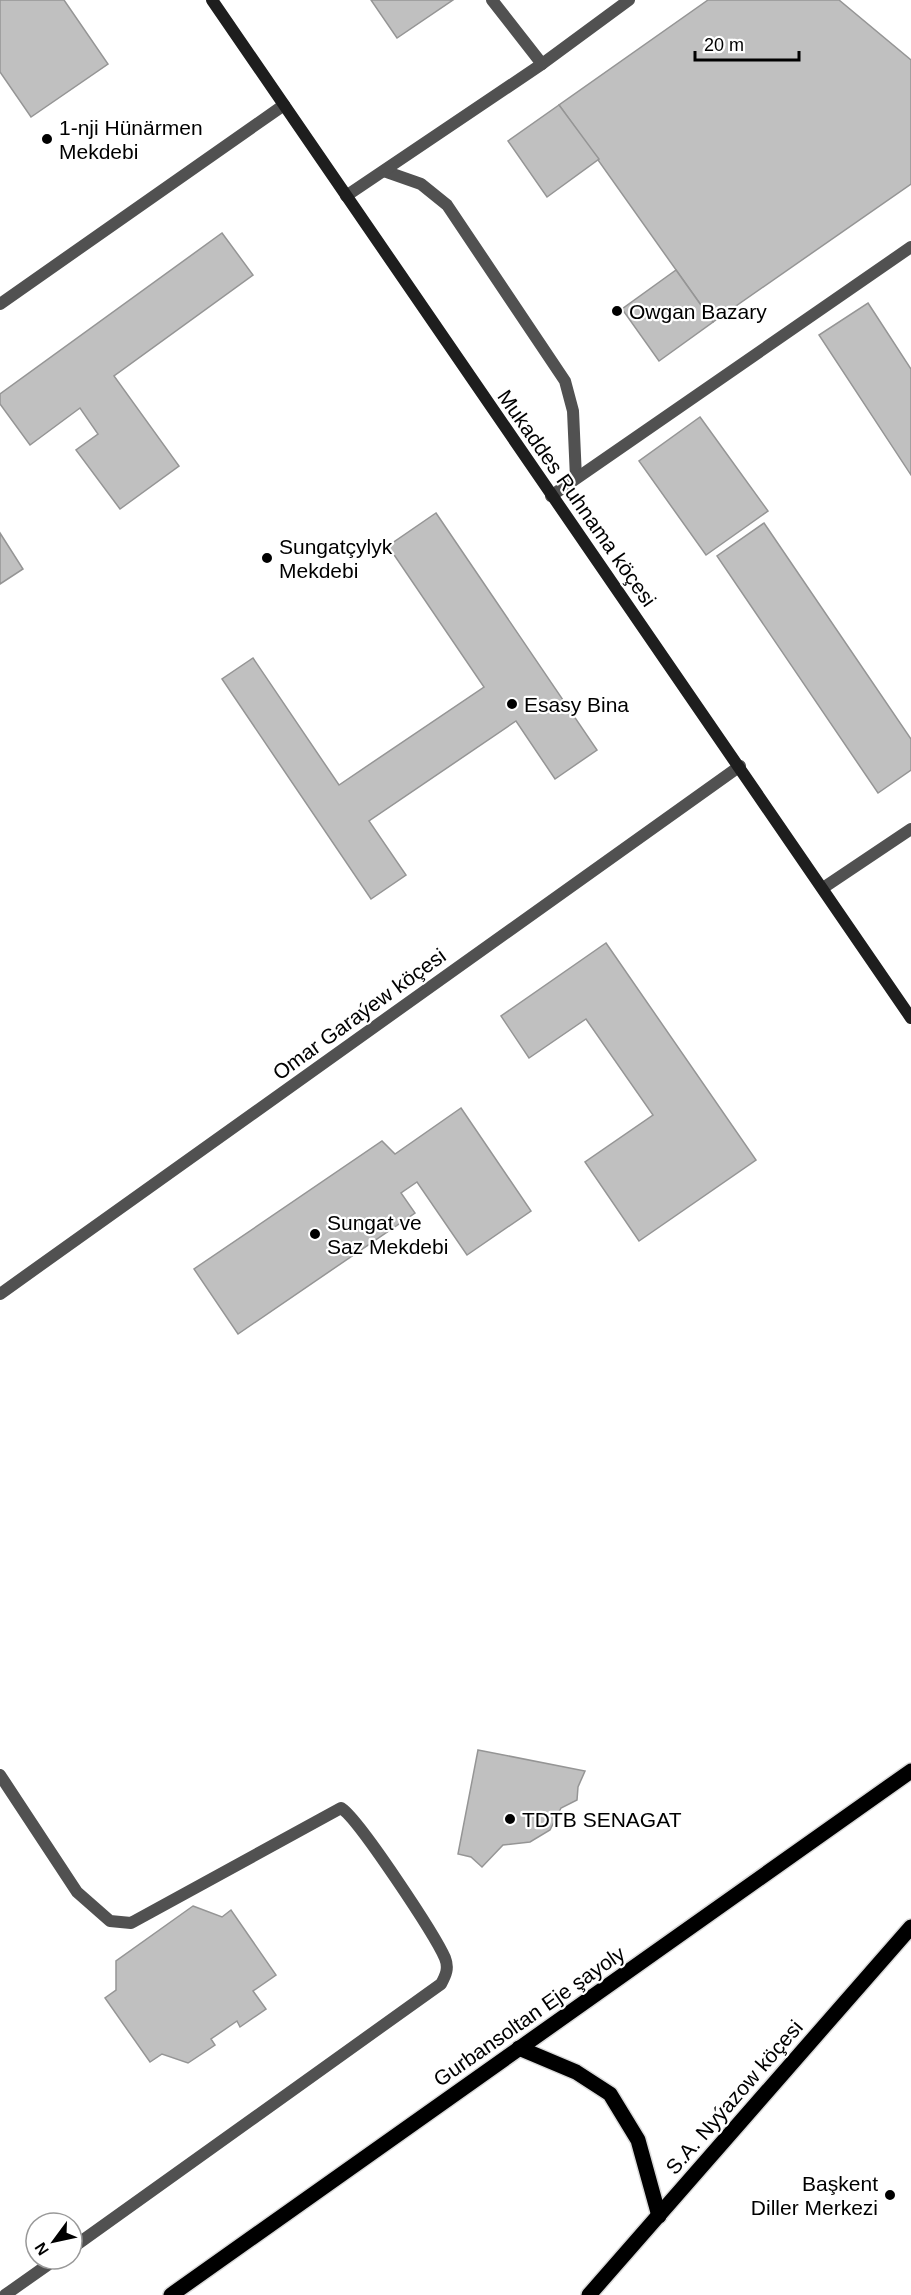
<svg xmlns="http://www.w3.org/2000/svg" width="911" height="2295" viewBox="0 0 911 2295" font-family="Helvetica,sans-serif">
  <style>
    .building { fill: #c0c0c0; stroke: #959595; stroke-width: 1.5 }
    .lines { fill: none; stroke-linecap: round; stroke-linejoin: round }
    .primary-casing { stroke: #dbdbdb; stroke-width: 18 }
    .lane { stroke: #515151; stroke-width: 12 }
    .street { stroke: #515151; stroke-width: 12 }
    .secondary { stroke: #1e1e1e; stroke-width: 12 }
    .primary { stroke: #000; stroke-width: 15 }
    .poi-dot { fill: #000; stroke: #fff; stroke-width: 2 }
    .labels { text-anchor: middle; dominant-baseline: central; stroke-width: 4.5; stroke-linejoin: round; paint-order: stroke }
    .poi-label { font-size: 21px; fill: #000; stroke: #fff; text-anchor: start }
    .street-label { font-size: 21px; fill: #000; stroke: #fff }
  </style>
  <rect width="100%" height="100%" fill="#fff"/>
  <g class="building">
    <polygon points="0,0 64,0 108,64 31,117 0,72"/>
    <polygon points="371,0 453,0 397,38"/>
    <polygon points="708,0 839,0 911,60 911,184 713,322 559,105"/>
    <polygon points="559,105 599,159 547,197 508,141"/>
    <polygon points="222,233 253,275 114,376 179,466 120,509 76,450 98,434 80,408 30,445 0,404 0,394"/>
    <polygon points="676,270 713,322 659,361 622,309"/>
    <polygon points="868,303 911,369 911,475 819,335"/>
    <polygon points="700,417 768,511 706,555 639,461"/>
    <polygon points="436,513 597,750 555,779 516,721 369,821 406,875 371,899 222,679 253,658 339,785 484,687 388,546"/>
    <polygon points="764,523 911,739 911,770 878,793 717,556"/>
    <polygon points="0,533 23,569 0,584"/>
    <polygon points="606,943 756,1160 639,1241 585,1162 653,1115 586,1019 529,1058 501,1016"/>
    <polygon points="461,1108 531,1211 467,1255 417,1182 401,1193 415,1213 238,1334 194,1269 382,1141 395,1154"/>
    <polygon points="478,1750 585,1771 578,1787 577,1800 561,1808 550,1830 530,1842 503,1845 482,1867 471,1857 458,1854"/>
    <polygon points="193,1906 222,1917 231,1910 276,1975 253,1991 266,2009 240,2027 237,2021 211,2039 215,2045 188,2063 162,2054 150,2062 105,1998 116,1990 116,1961"/>
  </g>
  <g class="lines">
    <g class="primary-casing">
      <g id="primary">
        <polyline points="519,2048 576,2072 610,2094 638,2140 659,2216"/>
        <polyline points="171,2295 911,1771"/>
        <polyline points="589,2295 911,1927"/>
      </g>
    </g>
    <g class="lane">
      <polyline points="384,171 421,184 447,205 565,381 573,411 576,478"/>
      <polyline points="823,888 911,829"/>
    </g>
    <g class="street">
      <polyline points="492,0 542,64 629,0"/>
      <polyline points="346,196 542,64"/>
      <polyline points="0,304 284,105"/>
      <polyline points="551,496 911,247"/>
      <polyline points="0,1294 740,766"/>
      <path d="M 0,1775 L 77,1892 L 110,1921 L 131,1923 L 341,1808 C 358,1818 435,1935 445,1958 C 449,1968 446,1975 441,1984 L 72,2248"/>
      <polyline points="5,2295 56,2259"/>
    </g>
    <polyline class="secondary" points="212,0 911,1018"/>
    <use href="#primary" class="primary"/>
  </g>
  <g class="poi-dot">
    <circle cx="47" cy="139" r="6"/>
    <circle cx="617" cy="311" r="6"/>
    <circle cx="267" cy="558" r="6"/>
    <circle cx="512" cy="704" r="6"/>
    <circle cx="315" cy="1234" r="6"/>
    <circle cx="510" cy="1819" r="6"/>
    <circle cx="890" cy="2195" r="6"/>
  </g>
  <g class="labels">
    <g class="poi-label">
      <text x="59" y="127">1-nji Hünärmen<tspan x="59" dy="24">Mekdebi</tspan></text>
      <text x="629" y="311">Owgan Bazary</text>
      <text x="279" y="546">Sungatçylyk<tspan x="279" dy="24">Mekdebi</tspan></text>
      <text x="524" y="704">Esasy Bina</text>
      <text x="327" y="1222">Sungat ve<tspan x="327" dy="24">Saz Mekdebi</tspan></text>
      <text x="522" y="1819">TDTB SENAGAT</text>
      <text x="878" y="2183" text-anchor="end">Başkent<tspan x="878" dy="24">Diller Merkezi</tspan></text>
    </g>
    <g class="street-label">
      <text transform="translate(577 498) rotate(55)">Mukaddes Ruhnama köçesi</text>
      <text transform="translate(359 1014) rotate(-36)">Omar Garaýew köçesi</text>
      <text transform="translate(529 2016) rotate(-35)">Gurbansoltan Eje şayoly</text>
      <text transform="translate(734 2097) rotate(-49)">S.A. Nyýazow köçesi</text>
    </g>
  </g>
  <g transform="translate(54 2241) rotate(237)"><circle r="28" fill="#ffffff" stroke="#999999" stroke-width="1.5"/>
  <path d="M0-4.5L10 22L0 15L-10 22Z" fill="#000000"/>
  <text y="-9" font-size="16" font-weight="bold" text-anchor="middle" fill="#000000">N</text>
  </g>
  <path d="M695 51v9h104v-9" fill="none" stroke="#000000" stroke-width="3"/>
  <text x="704" y="51" font-size="18" fill="#000000" stroke="#ffffff" stroke-width="4.5" paint-order="stroke">20 m</text>
</svg>
